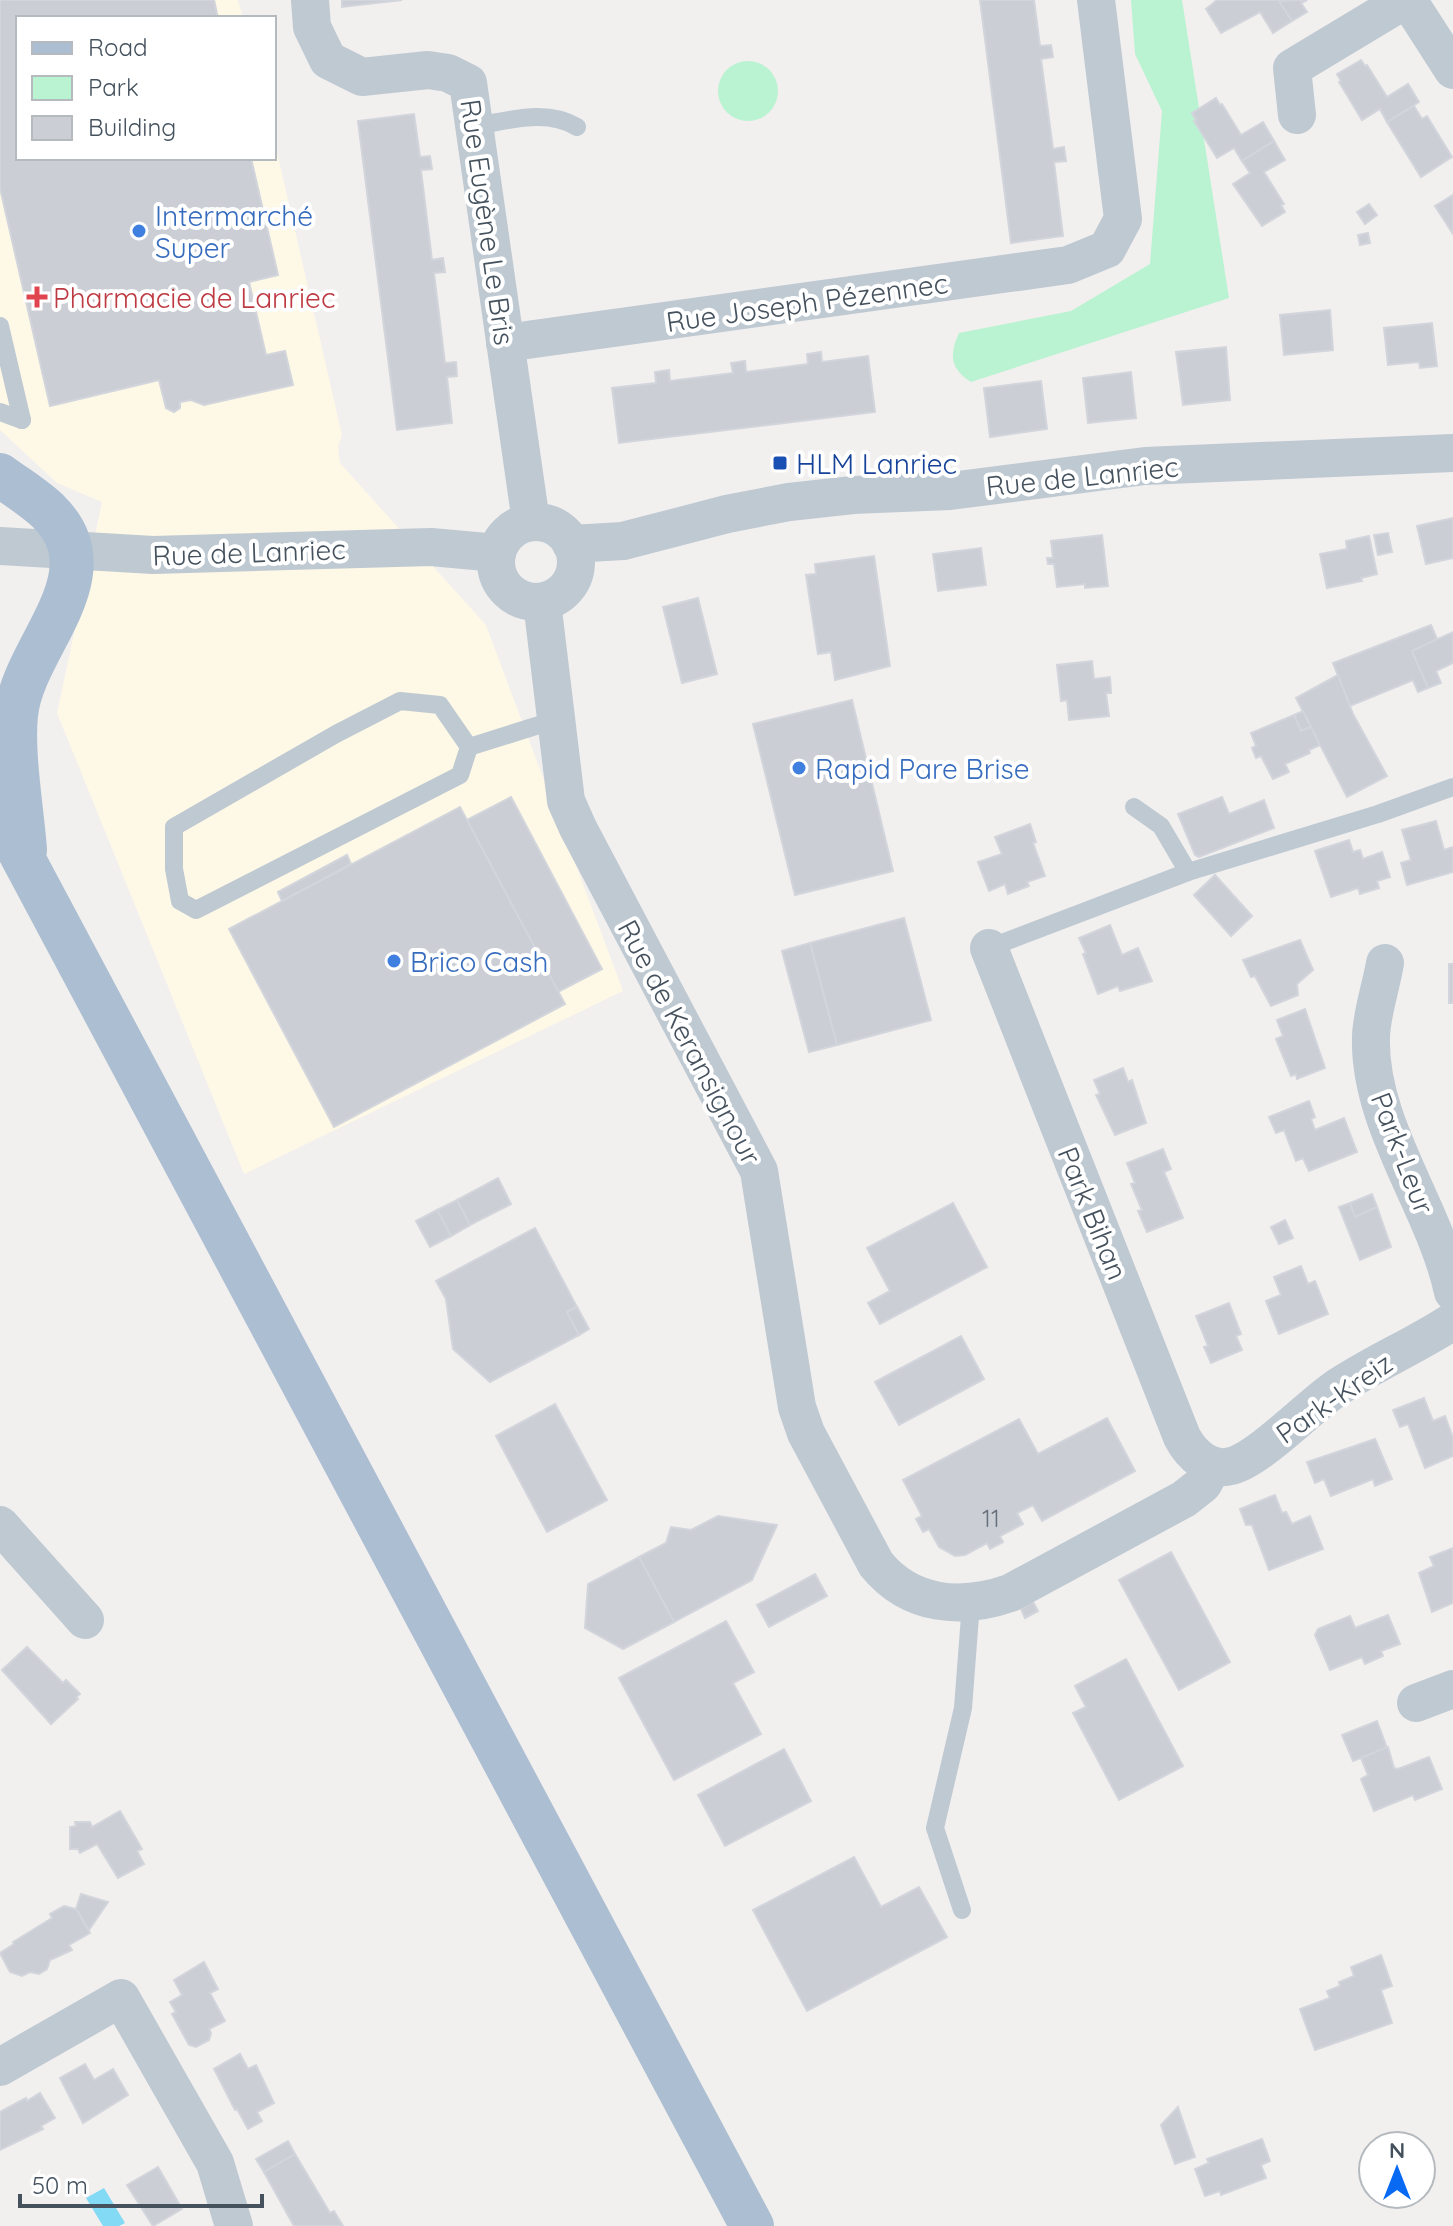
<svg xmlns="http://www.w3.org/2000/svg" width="1453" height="2226" viewBox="0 0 1453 2226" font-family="Quicksand,sans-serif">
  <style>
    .commercial { fill: #fef8e7 }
    .green { fill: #baf3d1 }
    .water { fill: #83daf4 }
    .building { fill: #cbced4; stroke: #d2d5db; stroke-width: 2 }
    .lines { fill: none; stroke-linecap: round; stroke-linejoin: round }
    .lane { stroke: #bec9d2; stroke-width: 18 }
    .street { stroke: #bec9d2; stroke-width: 38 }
    .primary { stroke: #acbed1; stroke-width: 44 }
    .shop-dot { fill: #3f7fe0; stroke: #fff; stroke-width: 3 }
    .health-dot { fill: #e0444e; stroke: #fff; stroke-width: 3 }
    .transit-dot { fill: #1a4fb4; stroke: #fff; stroke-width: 3 }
    .labels { text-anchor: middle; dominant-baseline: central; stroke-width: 8; stroke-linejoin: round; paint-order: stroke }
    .number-label { font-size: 24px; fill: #66717c }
    .shop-label { font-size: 28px; fill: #366cbe; stroke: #fff; text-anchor: start }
    .street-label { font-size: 28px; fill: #45525e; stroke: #fff }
    .health-label { font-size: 28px; fill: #be3a42; stroke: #fff; text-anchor: start }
    .transit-label { font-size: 28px; fill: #164399; stroke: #fff; text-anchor: start }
  </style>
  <rect width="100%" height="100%" fill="#f2efef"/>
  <polygon class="commercial" points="0,0 238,0 243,18 18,18 18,158 274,158 274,139 342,435 338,447 340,463 486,625 623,991 244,1174 57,713 102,502 57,483 0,430"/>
  <g class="green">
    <path d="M 1131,0 L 1182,0 L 1229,298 L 971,382 C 950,369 949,355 959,333 L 1071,311 L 1150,264 L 1162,111 L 1135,54 Z"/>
    <circle cx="748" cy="91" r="30"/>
  </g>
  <polygon class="water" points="104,2188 125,2223 119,2226 103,2226 86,2198"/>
  <g class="building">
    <polygon points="0,0 214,0 218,18 18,18 18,158 251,158 278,275 249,282 266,355 285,351 293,385 204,405 191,400 180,402 180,408 174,412 166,408 159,380 50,406 0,188"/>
    <polygon points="342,0 402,0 342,7"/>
    <polygon points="980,0 1034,0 1040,46 1051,45 1053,57 1041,59 1053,149 1064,147 1066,161 1054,162 1063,236 1011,243"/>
    <polygon points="1217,0 1279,0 1292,21 1273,33 1260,12 1221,33 1206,9"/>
    <polygon points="1307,0 1301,3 1307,12 1292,21 1279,1"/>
    <polygon points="1361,60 1365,66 1367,65 1387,97 1408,84 1419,102 1387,122 1380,109 1362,120 1339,82 1341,81 1337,74"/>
    <polygon points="1216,98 1220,105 1222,104 1241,135 1263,122 1274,141 1242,161 1234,148 1217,158 1194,121 1196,120 1192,113"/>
    <polygon points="1414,106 1422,119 1427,116 1452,157 1421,177 1387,122"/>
    <polygon points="414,114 420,157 430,156 432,169 421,170 432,260 443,258 445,272 434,273 445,363 456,362 457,376 447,377 452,423 397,430 358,121"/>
    <polygon points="1274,141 1285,160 1264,172 1284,204 1281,205 1285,212 1262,226 1233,184 1250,173 1242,161"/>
    <polygon points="1453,195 1453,234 1435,206"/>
    <polygon points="1369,204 1377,215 1365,224 1357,212"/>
    <polygon points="1368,233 1370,243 1360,245 1358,235"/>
    <polygon points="1330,310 1333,350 1284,355 1280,315"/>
    <polygon points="1432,323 1437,366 1420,368 1419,362 1388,365 1384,328"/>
    <polygon points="1226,347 1230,400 1183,405 1176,352"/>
    <polygon points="821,352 822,362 868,356 875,412 619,443 612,388 656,383 655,372 669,370 670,381 733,373 731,363 745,361 746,372 808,364 807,354"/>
    <polygon points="1131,372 1136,418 1088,423 1083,378"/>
    <polygon points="1041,381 1047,429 990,437 984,388"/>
    <polygon points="1453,518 1453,558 1426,564 1417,526"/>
    <polygon points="1388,533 1392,552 1378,555 1374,535"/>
    <polygon points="1102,535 1108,586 1085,588 1085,584 1057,587 1054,564 1048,564 1047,558 1053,558 1051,541"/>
    <polygon points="1369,536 1377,574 1361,578 1362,581 1327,588 1320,554 1347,549 1346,541"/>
    <polygon points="981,548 986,585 938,591 933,554"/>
    <polygon points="874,556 890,666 835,680 831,652 818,654 806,575 816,574 815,564"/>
    <polygon points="698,598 717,674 682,683 663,607"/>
    <polygon points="1431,625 1437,639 1412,651 1428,688 1418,692 1413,680 1350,706 1333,663"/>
    <polygon points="1453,632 1453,663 1436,671 1441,683 1428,688 1412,651"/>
    <polygon points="1092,661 1094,679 1110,677 1111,693 1106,693 1109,716 1069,720 1067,700 1061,701 1057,665"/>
    <polygon points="1338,675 1353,714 1387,776 1347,797 1296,698"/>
    <polygon points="852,700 893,871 795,895 753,724"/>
    <polygon points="1303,711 1311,727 1301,731 1294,715"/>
    <polygon points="1294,715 1301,731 1311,727 1320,745 1309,750 1310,753 1285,764 1289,772 1273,779 1261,756 1256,758 1252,748 1256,746 1251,733"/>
    <polygon points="511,797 602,969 558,992 467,820"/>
    <polygon points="1222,797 1229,814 1264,800 1274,828 1199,857 1195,855 1178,814"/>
    <polygon points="460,807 565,1004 334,1127 229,929"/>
    <polygon points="1436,821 1444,850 1453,847 1453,872 1407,885 1401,863 1411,860 1402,830"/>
    <polygon points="1030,824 1036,842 1033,843 1045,876 1027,882 1029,886 1008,894 1005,884 989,891 978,862 1002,854 995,837"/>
    <polygon points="1349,840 1353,852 1360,850 1363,859 1382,852 1390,877 1377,881 1379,888 1360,894 1358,888 1331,897 1315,851"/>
    <polygon points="347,855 351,864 282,901 278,892"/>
    <polygon points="1215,875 1252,916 1231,936 1194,895"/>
    <polygon points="904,918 931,1020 837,1045 810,943"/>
    <polygon points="1110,925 1122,955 1138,948 1152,981 1120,991 1118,986 1098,994 1083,954 1086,953 1079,938"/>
    <polygon points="1300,940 1313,970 1297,984 1298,995 1271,1006 1255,976 1251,977 1243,960"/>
    <polygon points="810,943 837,1045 809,1052 782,951"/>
    <rect x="1449" y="964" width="4" height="39"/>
    <polygon points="1305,1009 1325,1068 1297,1079 1296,1074 1291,1076 1276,1039 1283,1036 1277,1020"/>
    <polygon points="1123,1068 1128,1082 1132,1080 1146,1123 1115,1135 1096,1095 1100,1094 1094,1080"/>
    <polygon points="1309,1101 1315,1117 1311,1119 1315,1130 1344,1118 1357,1152 1309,1171 1303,1158 1296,1161 1284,1130 1276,1133 1269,1117"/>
    <polygon points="1163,1149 1171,1169 1164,1172 1183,1218 1147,1232 1138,1211 1142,1210 1131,1184 1135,1183 1127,1163"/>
    <polygon points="498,1178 511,1204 470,1225 457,1200"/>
    <polygon points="1372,1194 1377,1207 1355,1217 1350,1203"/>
    <polygon points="457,1200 470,1225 451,1236 437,1210"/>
    <polygon points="953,1203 987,1267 880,1324 868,1303 890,1291 867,1248"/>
    <polygon points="1350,1203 1355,1217 1377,1207 1391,1247 1360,1260 1339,1207"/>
    <polygon points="437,1210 451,1236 430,1247 416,1221"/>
    <polygon points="1285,1220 1293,1238 1279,1244 1271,1227"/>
    <polygon points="535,1228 577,1307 567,1312 579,1335 490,1382 453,1349 446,1299 436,1281"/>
    <polygon points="1301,1266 1308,1284 1315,1281 1328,1314 1279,1334 1266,1301 1281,1295 1274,1277"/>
    <polygon points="1229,1303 1241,1334 1236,1336 1242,1350 1211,1363 1204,1347 1208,1346 1196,1316"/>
    <polygon points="577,1307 589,1329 579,1335 567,1312"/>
    <polygon points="961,1336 984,1379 899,1425 875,1382"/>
    <polygon points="1424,1398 1433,1421 1445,1416 1453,1438 1453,1456 1425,1468 1408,1424 1400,1427 1393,1410"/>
    <polygon points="555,1404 607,1500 547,1532 496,1436"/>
    <polygon points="1107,1418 1135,1471 1042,1521 1033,1505 1017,1513 1023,1524 1000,1536 1003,1542 990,1549 987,1543 965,1555 955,1556 939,1547 929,1529 923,1532 916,1519 922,1516 903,1480 1019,1419 1038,1454"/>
    <polygon points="1375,1439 1392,1479 1375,1486 1373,1479 1331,1496 1324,1479 1315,1483 1307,1462"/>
    <polygon points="1275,1495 1282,1513 1286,1512 1292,1524 1310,1516 1323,1549 1269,1570 1252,1525 1246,1525 1240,1509"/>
    <polygon points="718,1516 777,1525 752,1580 674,1622 639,1557 666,1543 671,1527 691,1530"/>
    <polygon points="1453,1548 1453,1603 1432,1612 1419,1573 1434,1566 1430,1557"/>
    <polygon points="1171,1552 1230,1662 1179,1690 1119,1580"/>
    <polygon points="639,1557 674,1622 623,1649 585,1628 588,1584"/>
    <polygon points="815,1574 827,1596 769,1627 757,1605"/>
    <polygon points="1033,1602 1038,1611 1025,1618 1021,1609"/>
    <polygon points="1388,1615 1400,1644 1381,1651 1383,1656 1365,1664 1362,1657 1330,1670 1315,1635 1318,1629 1350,1616 1355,1628"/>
    <polygon points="726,1621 754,1672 733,1683 761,1734 674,1780 619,1678"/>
    <polygon points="27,1647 63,1683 66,1680 80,1694 76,1697 78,1699 51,1724 2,1670"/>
    <polygon points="1126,1659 1183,1766 1119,1800 1073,1713 1086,1707 1075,1686"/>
    <polygon points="1377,1721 1387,1748 1353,1761 1342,1735"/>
    <polygon points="1388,1747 1394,1768 1398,1769 1429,1757 1442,1789 1415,1800 1413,1795 1374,1811 1361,1779 1368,1775 1361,1758"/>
    <polygon points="784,1749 811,1801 725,1846 698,1795"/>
    <polygon points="120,1811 142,1849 137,1851 144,1864 118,1878 97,1844 80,1853 78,1849 70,1849 70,1827 76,1826 75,1822 90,1822 92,1827"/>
    <polygon points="854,1857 881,1907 919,1887 947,1937 807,2011 753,1910"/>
    <polygon points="81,1894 108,1902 89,1930 76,1909"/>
    <polygon points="64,1906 76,1909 90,1933 69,1945 72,1950 50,1960 47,1969 39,1974 30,1972 22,1976 10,1972 0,1953 14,1944 13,1942 52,1918 50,1914"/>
    <polygon points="1381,1955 1392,1986 1381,1990 1392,2023 1315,2050 1300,2009 1330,1998 1327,1991 1340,1986 1339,1982 1354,1976 1351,1967"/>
    <polygon points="204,1962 218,1989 210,1993 225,2021 209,2029 211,2033 209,2040 196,2047 189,2045 172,2014 176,2012 170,2002 182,1995 174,1980"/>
    <polygon points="240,2054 248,2069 256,2065 274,2103 257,2112 262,2121 248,2129 237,2109 235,2110 214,2069"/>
    <polygon points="85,2064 94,2080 113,2069 128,2095 83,2123 60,2078"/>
    <polygon points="40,2093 55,2118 41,2126 43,2129 0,2150 0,2112 26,2098 27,2101"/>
    <polygon points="1178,2107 1195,2157 1175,2164 1161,2125"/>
    <polygon points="1262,2139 1270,2161 1261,2165 1266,2178 1221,2195 1220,2191 1205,2196 1195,2169 1209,2163 1207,2159"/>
    <polygon points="288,2141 295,2154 264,2172 256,2159"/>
    <polygon points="295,2154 330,2213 334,2211 343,2226 294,2226 264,2172"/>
    <polygon points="1373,2157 1373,2190 1362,2161"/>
    <polygon points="158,2167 182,2209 153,2226 127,2185"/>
  </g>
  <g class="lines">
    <g class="lane">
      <path d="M 474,126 C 508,121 546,108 577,127"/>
      <polyline points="0,326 22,420"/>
      <polyline points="0,412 22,420"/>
      <polygon points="400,701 440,705 469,747 460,775 196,910 180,901 174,869 174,827 336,734"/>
      <polyline points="469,747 555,720"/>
      <polyline points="1134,807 1161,826 1188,872"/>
      <polyline points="989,948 1188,872 1378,814 1453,787"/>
      <polyline points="962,1910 935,1828 963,1708 971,1603"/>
    </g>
    <g class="street">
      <polyline points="310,0 312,27 328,60 362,77 428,70 448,73 468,83 531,522"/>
      <polyline points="1408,0 1453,70"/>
      <polyline points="1297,115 1292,68 1405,0"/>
      <polyline points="505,343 1068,265 1107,249 1123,219 1096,0"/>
      <circle cx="536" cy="562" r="40"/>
      <polyline points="571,544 623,541 727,514 789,502 853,495 950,491 1145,466 1453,453"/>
      <polyline points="0,546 153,555 431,547 497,553"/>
      <path d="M 542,602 L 566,801 L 578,828 L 759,1171 L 797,1407 L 806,1433 L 876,1564 C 910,1606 961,1610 1010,1593 L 1184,1499 L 1203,1484 L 1213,1466"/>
      <path d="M 989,948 L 1182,1437 C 1191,1454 1209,1472 1231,1466 C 1258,1460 1308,1408 1335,1389 C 1372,1364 1415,1346 1453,1321"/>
      <path d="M 1385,963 C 1381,987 1372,1012 1371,1036 C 1368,1125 1435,1207 1453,1292"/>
      <polyline points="0,1525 85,1620"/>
      <polyline points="1416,1703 1453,1689"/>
      <polyline points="0,2067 121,1998 215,2163 234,2226"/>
    </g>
    <g class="primary">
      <path d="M 0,475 C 16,487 35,498 49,512 C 113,576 22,647 16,715 C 12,754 22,810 25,850"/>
      <polyline points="0,815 752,2226"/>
    </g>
  </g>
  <g class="shop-dot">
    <circle cx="139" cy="231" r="8"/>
    <circle cx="799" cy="768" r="8"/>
    <circle cx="394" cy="961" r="8"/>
  </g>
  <path class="health-dot" d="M33 285h8v8h8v8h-8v8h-8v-8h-8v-8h8z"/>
  <rect class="transit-dot" x="772" y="455" width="16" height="16" rx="4"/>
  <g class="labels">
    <g class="number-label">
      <text x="991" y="1518">11</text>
    </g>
    <g class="shop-label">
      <text x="155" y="215">Intermarché<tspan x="155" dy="32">Super</tspan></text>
      <text x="815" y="768">Rapid Pare Brise</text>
      <text x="410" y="961">Brico Cash</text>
    </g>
    <g class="street-label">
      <text transform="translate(488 222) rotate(82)">Rue Eugène Le Bris</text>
      <text transform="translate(807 302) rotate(-8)">Rue Joseph Pézennec</text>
      <text transform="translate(1082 476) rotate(-6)">Rue de Lanriec</text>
      <text transform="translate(249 552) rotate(-2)">Rue de Lanriec</text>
      <text transform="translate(690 1042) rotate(62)">Rue de Keransignour</text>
      <text transform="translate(1403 1153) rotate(69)">Park-Leur</text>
      <text transform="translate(1093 1213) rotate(68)">Park Bihan</text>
      <text transform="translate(1334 1398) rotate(-35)">Park-Kreiz</text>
    </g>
    <g class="health-label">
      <text x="53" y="297">Pharmacie de Lanriec</text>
    </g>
    <g class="transit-label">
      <text x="796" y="463">HLM Lanriec</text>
    </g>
  </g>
  <rect x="16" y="16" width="260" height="144" fill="#ffffff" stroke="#b5babf" stroke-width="2"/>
  <rect x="32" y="42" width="40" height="12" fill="#acbed1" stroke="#b5babf" stroke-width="2"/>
  <text x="88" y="56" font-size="24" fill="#45525e">Road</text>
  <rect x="32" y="76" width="40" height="24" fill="#baf3d1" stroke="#b5babf" stroke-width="2"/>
  <text x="88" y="96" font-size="24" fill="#45525e">Park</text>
  <rect x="32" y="116" width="40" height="24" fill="#cbced4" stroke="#b5babf" stroke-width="2"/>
  <text x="88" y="136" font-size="24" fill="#45525e">Building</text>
  <g transform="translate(1397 2170)"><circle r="38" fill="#ffffff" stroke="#b5babf" stroke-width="2"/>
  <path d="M0-6L14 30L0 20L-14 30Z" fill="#086af2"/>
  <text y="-12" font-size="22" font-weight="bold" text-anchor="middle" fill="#45525e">N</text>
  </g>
  <path d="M20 2194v12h242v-12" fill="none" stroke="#45525e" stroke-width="4"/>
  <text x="32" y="2194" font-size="24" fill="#45525e" stroke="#ffffff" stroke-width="6" paint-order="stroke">50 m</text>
</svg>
